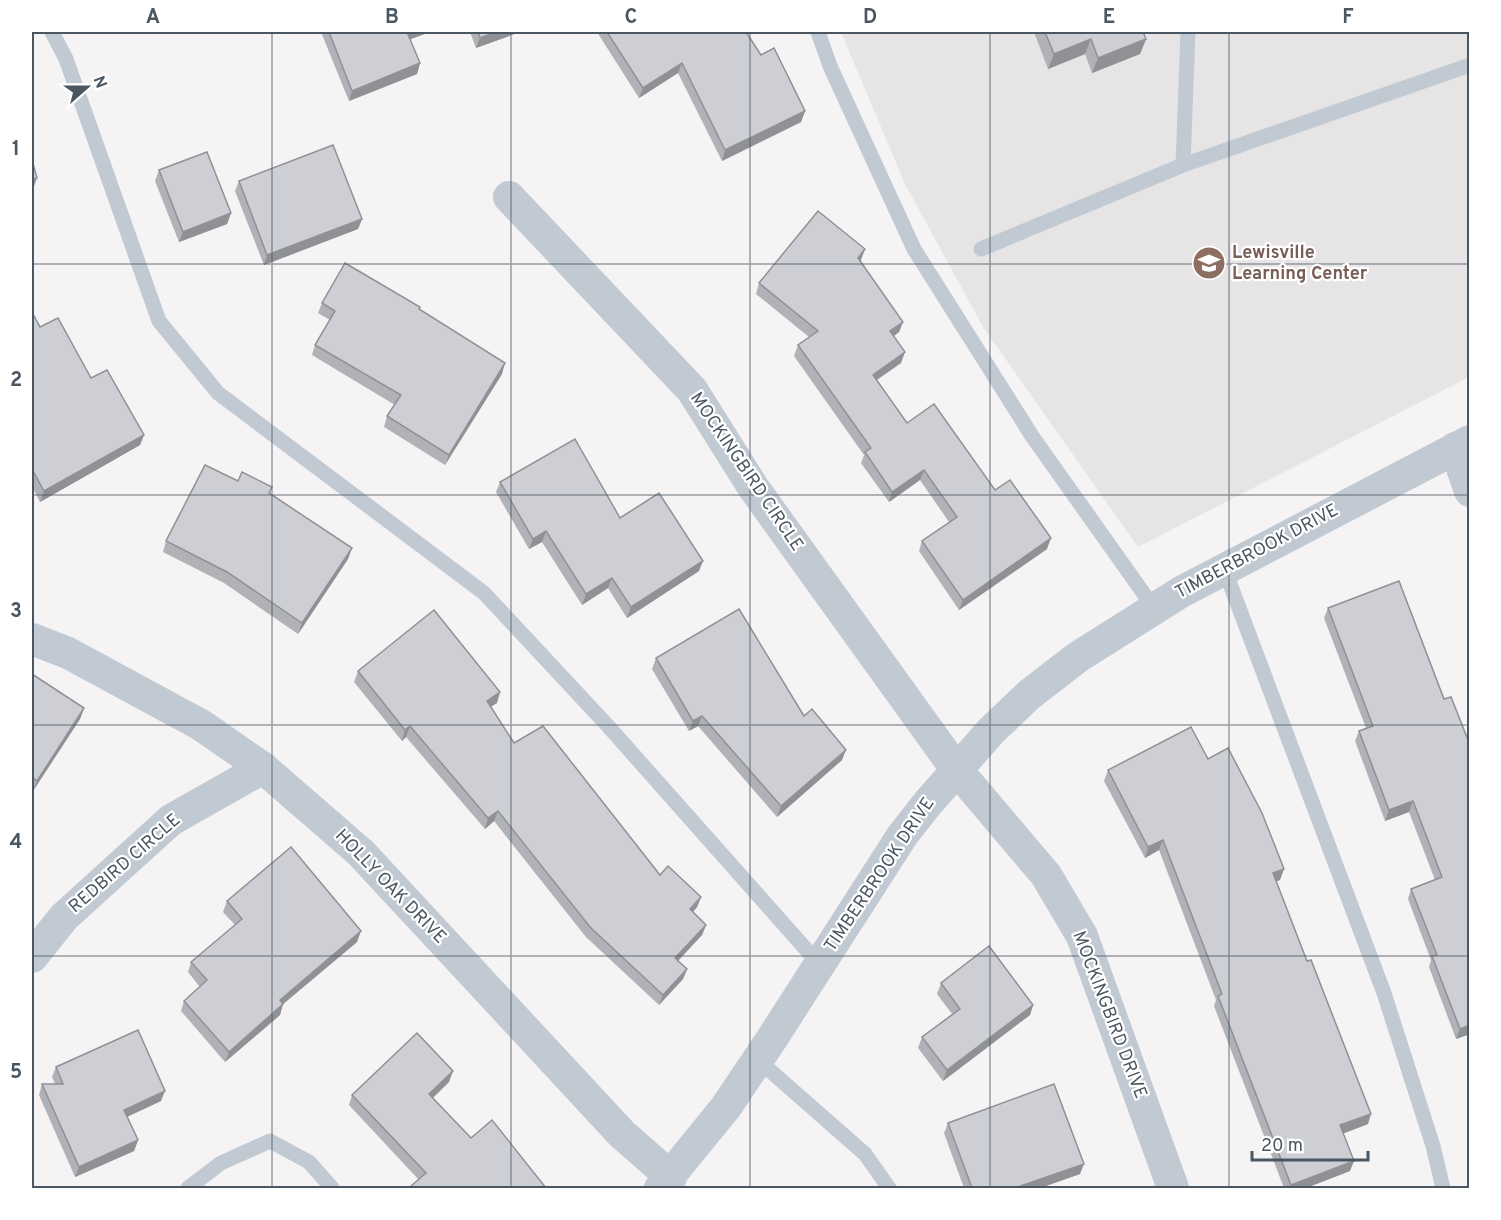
<svg xmlns="http://www.w3.org/2000/svg" width="1501" height="1220" viewBox="0 0 1501 1220" font-family="Overpass,sans-serif">
  <style>
    .education { fill: #e6e4e5 }
    .lines { fill: none; stroke-linecap: round; stroke-linejoin: round }
    .lane { stroke: #c1cad2; stroke-width: 15 }
    .street { stroke: #c1cad2; stroke-width: 32 }
    .wall { fill: #b0b2b7 }
    .shaded-wall { fill: #909195 }
    .building { fill: #cdcfd5; stroke: #909195; stroke-width: 1.5 }
    .grid { fill: none; stroke: #4a5661; stroke-width: 1.5; stroke-opacity: 0.55 }
    .labels { text-anchor: middle; dominant-baseline: central; stroke-width: 4.5; stroke-linejoin: round; paint-order: stroke }
    .education-label { font-size: 18px; font-weight: bold; fill: #785e54; stroke: #fff; text-anchor: start }
    .street-label { font-size: 18px; fill: #4a5661; stroke: #fff }
    .neatline { fill: none; stroke: #4a5661; stroke-width: 2 }
    .grid-label { font-size: 20px; text-anchor: middle; font-weight: bold; fill: #4a5661 }
  </style>
  <rect width="100%" height="100%" fill="#f5f3f3"/>
  <polygon class="education" points="841,32 1469,32 1469,377 1138,547 983,327 905,184"/>
  <g class="lines">
    <g class="lane">
      <polyline points="52,32 66,59 159,321 218,393 484,593 608,726 820,965"/>
      <polyline points="818,32 830,66 914,249 1032,436 1154,608"/>
      <polyline points="1188,32 1183,165 1470,65"/>
      <polyline points="981,249 1183,165"/>
      <polyline points="1224,568 1384,993 1433,1146 1443,1188"/>
      <polyline points="758,1060 865,1154 889,1188"/>
      <polyline points="188,1188 221,1163 270,1141 309,1162 332,1188"/>
    </g>
    <g class="street">
      <polyline points="509,197 692,390 753,487 956,769 1046,875 1082,936 1173,1188"/>
      <polyline points="1455,448 1470,491"/>
      <polyline points="32,639 68,653 201,725 263,768 361,853 622,1134 671,1177"/>
      <polyline points="32,957 64,917 171,820 263,768"/>
      <polyline points="660,1188 726,1107 771,1040 902,836 927,804 991,731 1030,694 1078,657 1181,592 1470,441"/>
    </g>
  </g>
  <g class="wall">
    <polygon points="321,32 430,32 410,39 420,63 417,74 349,101"/>
    <polygon points="470,32 520,32 476,48"/>
    <polygon points="597,32 746,32 761,55 805,111 801,122 722,161 678,73 639,98"/>
    <polygon points="1034,32 1143,32 1146,39 1140,54 1092,73 1085,54 1048,69"/>
    <polygon points="159,170 231,213 227,224 179,242 155,181"/>
    <polygon points="239,181 362,219 358,229 264,265 235,191"/>
    <polygon points="861,260 860,261 903,322 899,332 894,336 901,363 877,380 907,423 995,490 1047,549 959,610 919,551 922,541 949,522 920,480 889,502 861,463 864,455 794,356 798,345 809,337 756,294 759,283"/>
    <polygon points="322,303 419,309 502,374 445,465 384,427 387,416 395,405 312,355 315,345 330,320 318,313"/>
    <polygon points="32,312 40,327 91,378 144,435 140,445 40,502 32,486"/>
    <polygon points="238,481 269,493 352,548 348,559 298,634 224,583 163,552 166,541"/>
    <polygon points="500,482 620,518 699,571 627,618 608,588 582,605 542,542 529,549 496,492"/>
    <polygon points="1328,608 1444,699 1470,745 1470,1034 1456,1039 1429,967 1431,960 1408,899 1411,889 1435,880 1409,812 1385,821 1355,741 1359,731 1366,728 1324,618"/>
    <polygon points="656,658 804,716 842,760 777,817 698,726 689,731 652,669"/>
    <polygon points="358,671 497,703 491,706 514,743 660,875 701,897 697,907 693,912 706,925 702,935 678,961 687,969 683,979 659,1005 586,937 494,821 485,829 406,737 402,741 354,682"/>
    <polygon points="32,674 84,708 80,719 33,791 32,790"/>
    <polygon points="1208,759 1280,880 1276,881 1368,1124 1343,1133 1350,1171 1306,1188 1284,1188 1214,1006 1216,1000 1159,850 1145,858 1104,781 1108,770"/>
    <polygon points="227,901 357,942 283,1004 280,1015 225,1062 181,1011 184,1001 200,987 188,972 191,962 235,925 223,912"/>
    <polygon points="941,983 1033,1005 1030,1015 943,1081 918,1048 922,1037 952,1014 937,994"/>
    <polygon points="56,1067 161,1101 127,1117 138,1140 134,1151 75,1177 39,1095 42,1084 55,1084 52,1077"/>
    <polygon points="449,1082 433,1098 471,1138 546,1188 410,1188 411,1186 419,1180 349,1105 352,1095"/>
    <polygon points="948,1123 1080,1174 1040,1188 964,1188 944,1133"/>
    <polygon points="1470,1151 1470,1177 1467,1160"/>
  </g>
  <g class="shaded-wall">
    <polygon points="407,32 430,32 403,42"/>
    <polygon points="496,32 520,32 476,48 480,38"/>
    <polygon points="1091,39 1085,54 1048,69 1054,54"/>
    <polygon points="1146,39 1140,54 1092,73 1098,58"/>
    <polygon points="420,63 417,74 349,101 352,91"/>
    <polygon points="682,63 678,73 639,98 643,88"/>
    <polygon points="805,111 801,122 722,161 725,150"/>
    <polygon points="37,178 33,189 32,189 32,180"/>
    <polygon points="231,213 227,224 179,242 183,232"/>
    <polygon points="362,219 358,229 264,265 267,255"/>
    <polygon points="865,249 861,260 854,268 858,258"/>
    <polygon points="903,322 899,332 886,342 890,331"/>
    <polygon points="905,352 901,363 869,385 873,375"/>
    <polygon points="505,363 502,374 445,465 449,455"/>
    <polygon points="144,435 140,445 40,502 44,491"/>
    <polygon points="924,470 920,480 889,502 892,492"/>
    <polygon points="546,531 542,542 529,549 533,539"/>
    <polygon points="1051,538 1047,549 959,610 963,600"/>
    <polygon points="352,548 348,559 298,634 302,623"/>
    <polygon points="703,561 699,571 627,618 631,607"/>
    <polygon points="612,578 608,588 582,605 586,594"/>
    <polygon points="500,692 497,703 484,711 487,701"/>
    <polygon points="84,708 80,719 33,791 37,781"/>
    <polygon points="702,716 698,726 689,731 693,721"/>
    <polygon points="410,726 406,737 402,741 405,730"/>
    <polygon points="846,750 842,760 777,817 781,806"/>
    <polygon points="1413,801 1409,812 1385,821 1389,810"/>
    <polygon points="498,811 494,821 485,829 488,818"/>
    <polygon points="1163,840 1159,850 1145,858 1148,847"/>
    <polygon points="1284,869 1280,880 1269,884 1273,873"/>
    <polygon points="701,897 697,907 686,920 690,909"/>
    <polygon points="706,925 702,935 671,968 675,958"/>
    <polygon points="361,931 357,942 276,1010 280,1000"/>
    <polygon points="687,969 683,979 659,1005 663,995"/>
    <polygon points="283,1004 280,1015 225,1062 229,1052"/>
    <polygon points="1033,1005 1030,1015 943,1081 947,1070"/>
    <polygon points="1470,1025 1470,1034 1456,1039 1460,1029"/>
    <polygon points="453,1071 449,1082 425,1105 429,1094"/>
    <polygon points="165,1091 161,1101 120,1120 124,1110"/>
    <polygon points="1371,1114 1368,1124 1337,1136 1340,1125"/>
    <polygon points="138,1140 134,1151 75,1177 79,1167"/>
    <polygon points="1354,1161 1350,1171 1306,1188 1290,1188 1291,1185"/>
    <polygon points="1084,1164 1080,1174 1040,1188 1015,1188"/>
  </g>
  <g class="building">
    <polygon points="329,32 407,32 420,63 352,91"/>
    <polygon points="478,32 496,32 480,38"/>
    <polygon points="607,32 746,32 761,55 774,48 805,111 725,150 682,63 643,88"/>
    <polygon points="1045,32 1143,32 1146,39 1098,58 1091,39 1054,54"/>
    <polygon points="333,145 362,219 267,255 239,181"/>
    <polygon points="207,152 231,213 183,232 159,170"/>
    <polygon points="32,160 37,178 32,180"/>
    <polygon points="818,211 865,249 858,258 903,322 890,331 905,352 873,375 907,423 934,404 995,490 1010,480 1051,538 963,600 922,541 957,517 924,470 892,492 865,452 871,448 798,345 818,331 759,283"/>
    <polygon points="345,263 420,307 419,309 505,363 449,455 387,416 401,395 315,345 335,311 322,303"/>
    <polygon points="32,312 40,327 58,318 91,378 107,370 144,435 44,491 32,469"/>
    <polygon points="575,439 620,518 659,493 703,561 631,607 612,578 586,594 546,531 533,539 500,482"/>
    <polygon points="205,465 238,481 242,472 272,487 269,493 352,548 302,623 227,572 166,541"/>
    <polygon points="1399,581 1444,699 1451,697 1470,745 1470,1025 1460,1029 1432,956 1437,955 1411,889 1442,877 1413,801 1389,810 1359,731 1373,726 1328,608"/>
    <polygon points="739,609 804,716 812,709 846,750 781,806 702,716 693,721 656,658"/>
    <polygon points="434,610 500,692 487,701 514,743 543,726 660,875 668,866 701,897 690,909 706,925 675,958 687,969 663,995 590,927 498,811 488,818 410,726 405,730 358,671"/>
    <polygon points="32,674 84,708 37,781 32,777"/>
    <polygon points="1191,727 1208,759 1228,748 1262,813 1284,869 1273,873 1307,961 1311,960 1371,1114 1340,1125 1354,1161 1291,1185 1218,996 1222,994 1163,840 1148,847 1108,770"/>
    <polygon points="291,847 361,931 280,1000 283,1004 229,1052 184,1001 207,980 191,962 242,919 227,901"/>
    <polygon points="989,946 1033,1005 947,1070 922,1037 960,1009 941,983"/>
    <polygon points="138,1030 165,1091 124,1110 138,1140 79,1167 42,1084 63,1084 56,1067"/>
    <polygon points="417,1033 453,1071 429,1094 471,1138 492,1120 546,1188 413,1188 411,1186 426,1173 352,1095"/>
    <polygon points="1054,1084 1084,1164 1015,1188 972,1188 948,1123"/>
  </g>
  <path class="grid" d="M 272,32 L 272,1188M 511,32 L 511,1188M 750,32 L 750,1188M 990,32 L 990,1188M 1229,32 L 1229,1188M 32,264 L 1470,264M 32,495 L 1470,495M 32,725 L 1470,725M 32,956 L 1470,956"/>
  <defs>
    <g id="school-disc" transform="scale(1.725)"><circle r="9.5" fill="#8d6e63" stroke="#fff"/><path d="M0-5L7-2L0 1L-7-2ZM-4 1L0 2.5L4 1V4Q0 6-4 4Z" fill="#fff"/></g>
  </defs>
  <g fill-rule="evenodd">
    <use href="#school-disc" x="1209" y="263"/>
  </g>
  <g class="labels">
    <g class="education-label">
      <text x="1232" y="253">Lewisville<tspan x="1232" dy="21">Learning Center</tspan></text>
    </g>
    <g class="street-label">
      <text transform="translate(746 472) rotate(56)">MOCKINGBIRD CIRCLE</text>
      <text transform="translate(1257 552) rotate(-28)">TIMBERBROOK DRIVE</text>
      <text transform="translate(125 864) rotate(-41)">REDBIRD CIRCLE</text>
      <text transform="translate(880 875) rotate(-56)">TIMBERBROOK DRIVE</text>
      <text transform="translate(390 887) rotate(46)">HOLLY OAK DRIVE</text>
      <text transform="translate(1109 1015) rotate(69)">MOCKINGBIRD DRIVE</text>
    </g>
  </g>
  <rect width="1501" height="1220" fill="none" stroke="#ffffff" stroke-width="66"/>
  <g transform="translate(87 87) rotate(69)" stroke="#ffffff" stroke-width="4.5" paint-order="stroke">
  <path d="M0-4.5L10 22L0 15L-10 22Z" fill="#4a5661"/>
  <text y="-9" font-size="16" font-weight="bold" text-anchor="middle" fill="#4a5661">N</text>
  </g>
  <path d="M1252 1151v9h116v-9" fill="none" stroke="#4a5661" stroke-width="3"/>
  <text x="1261" y="1151" font-size="18" fill="#4a5661" stroke="#ffffff" stroke-width="4.5" paint-order="stroke">20 m</text>
  <rect x="33" y="33" width="1435" height="1154" class="neatline"/>
  <g class="grid-label">
    <text x="153" y="23">A</text>
    <text x="392" y="23">B</text>
    <text x="631" y="23">C</text>
    <text x="870" y="23">D</text>
    <text x="1109" y="23">E</text>
    <text x="1348" y="23">F</text>
    <text x="16" y="155">1</text>
    <text x="16" y="386">2</text>
    <text x="16" y="617">3</text>
    <text x="16" y="848">4</text>
    <text x="16" y="1078">5</text>
  </g>
</svg>
